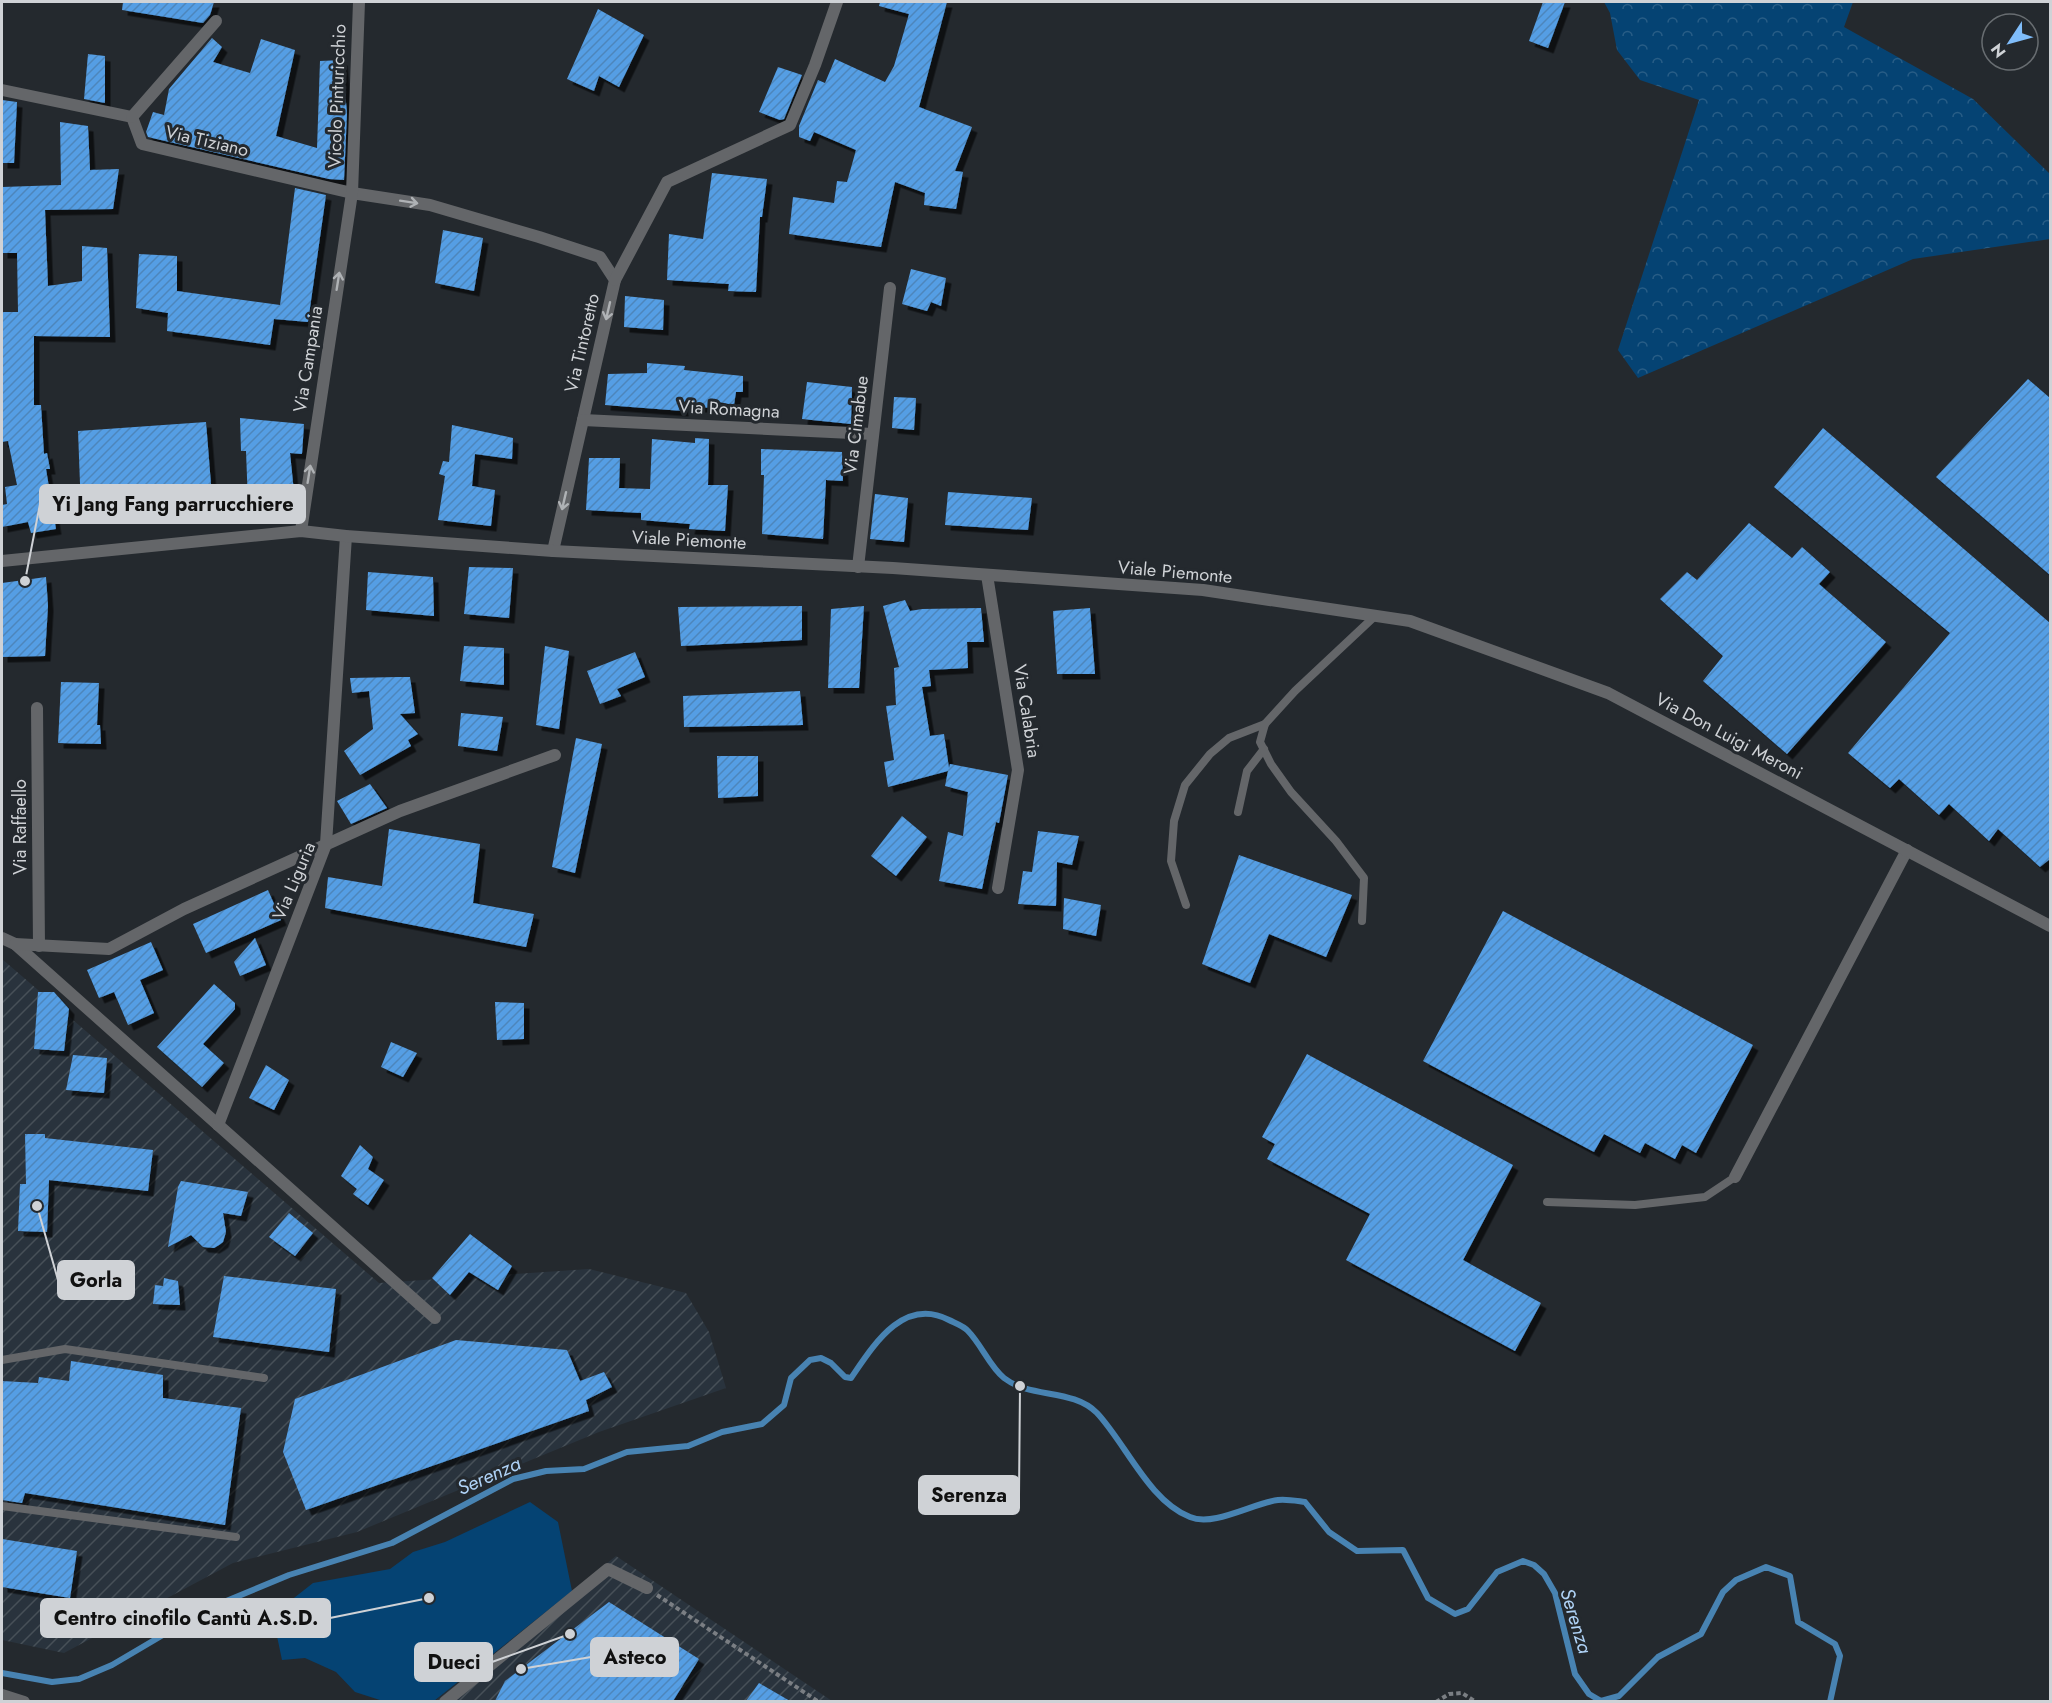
<svg xmlns="http://www.w3.org/2000/svg" width="2052" height="1703" viewBox="0 0 2052 1703" font-family="Jost,sans-serif">
  <style>
    .industrial { fill: url(#industrial-furrows) }
    .forest { fill: url(#forest-crowns) }
    .park { fill: #054373 }
    .lines { fill: none; stroke-linecap: round; stroke-linejoin: round }
    .stream { stroke: #4883b2; stroke-width: 6 }
    .building { fill: url(#building-hatch); filter: url(#shadow) }
    .path { stroke: #7a7e83; stroke-width: 4; stroke-dasharray: 4.5 3; stroke-linecap: butt }
    .service { stroke: #646669; stroke-width: 8 }
    .minor { stroke: #646669; stroke-width: 12 }
    .tertiary { stroke: #646669; stroke-width: 12 }
    .oneway { stroke: #afb2b5 }
    .labels { text-anchor: middle; dominant-baseline: central; stroke-width: 6; stroke-linejoin: round; paint-order: stroke }
    .street-label { font-size: 18px; fill: #cfd2d6; stroke: #24292e }
    .water-label { font-size: 20px; font-style: italic; fill: #afd2f6; stroke: #24292e }
    .leader { fill: none; stroke: #cfd2d6; stroke-width: 2 }
    .callout-dot { fill: #cfd2d6; stroke: #24292e; stroke-width: 2 }
    .callout { fill: #cfd2d6; stroke: #cfd2d6; stroke-width: 2 }
    .callout-label { font-size: 20px; text-anchor: middle; font-weight: bold; fill: #111 }
  </style>
  <defs>
    <pattern id="industrial-furrows" width="10" height="10" patternUnits="userSpaceOnUse" patternTransform="scale(1.5)"><rect width="10" height="10" fill="#29333d"/><path d="M-1 1l2-2M0 10L10 0M9 11l2-2" fill="none" stroke="#475058"/></pattern>
    <pattern id="forest-crowns" width="20" height="18" patternUnits="userSpaceOnUse" patternTransform="scale(1.5)"><rect width="20" height="18" fill="#054373"/><path d="M2 6a3 3 0 1 1 6 0M12 15a3 3 0 1 1 6 0" fill="none" stroke="#285d86"/></pattern>
    <pattern id="building-hatch" width="6" height="6" patternUnits="userSpaceOnUse" patternTransform="scale(1.5)"><rect width="6" height="6" fill="#549ee4"/><path d="M-1 1l2-2M0 6l6-6M5 7l2-2" fill="none" stroke="#4e86bb"/></pattern>
    <filter id="shadow"><feDropShadow dx="5.5" dy="5.5" stdDeviation="0" flood-color="#0009"/></filter>
  </defs>
  <rect width="100%" height="100%" fill="#24292e"/>
  <g class="industrial">
    <polygon points="2,959 379,1283 589,1269 686,1293 709,1332 726,1388 599,1432 357,1532 233,1563 64,1653 2,1640"/>
    <polygon points="616,1556 832,1701 434,1702"/>
  </g>
  <polygon class="forest" points="1604,2 1853,2 1844,27 1973,99 2050,174 2050,239 1913,259 1638,378 1618,350 1699,100 1640,80 1617,50 1610,13"/>
  <polygon class="park" points="530,1502 558,1522 572,1591 434,1701 383,1701 355,1692 336,1672 305,1658 282,1660 274,1622 285,1605 313,1583 390,1569 413,1552 445,1542"/>
  <g class="lines">
    <path class="stream" d="M 2,1673 L 52,1682 L 79,1679 L 112,1665 L 207,1609 L 289,1575 L 392,1543 L 513,1479 L 546,1471 L 584,1469 L 627,1452 L 688,1446 L 722,1432 L 762,1424 L 784,1405 L 791,1378 L 810,1360 L 821,1358 L 831,1363 L 845,1377 L 851,1378 C 873,1346 903,1296 949,1320 C 955,1323 964,1326 968,1331 C 981,1344 990,1367 1004,1378 C 1031,1399 1072,1388 1097,1413 C 1126,1444 1149,1501 1190,1517 C 1214,1527 1253,1503 1278,1500 C 1287,1499 1297,1501 1305,1502 L 1329,1532 L 1357,1551 L 1403,1550 L 1428,1598 L 1455,1614 L 1468,1609 L 1497,1572 L 1523,1561 L 1534,1565 L 1544,1574 L 1555,1593 L 1575,1674 L 1589,1694 L 1601,1701 L 1619,1696 L 1658,1657 L 1701,1634 L 1723,1592 L 1736,1580 L 1766,1567 L 1790,1576 L 1798,1622 L 1835,1644 L 1840,1656 L 1830,1702"/>
  </g>
  <g class="building">
    <polygon points="123,2 214,2 210,15 203,23 122,10"/>
    <polygon points="880,2 947,2 919,107 972,127 955,171 963,172 956,209 924,205 925,193 895,182 881,247 789,234 793,197 834,203 837,181 847,182 856,150 814,132 810,141 799,137 799,126 818,80 825,83 835,59 885,82 894,66 909,14 879,6"/>
    <polygon points="1543,2 1565,2 1548,48 1529,41"/>
    <polygon points="598,9 644,35 619,87 599,76 594,91 567,79"/>
    <polygon points="212,38 222,47 213,62 250,73 261,39 295,50 276,136 317,148 320,61 342,60 347,113 344,180 329,179 148,137 146,132 153,112 164,115 169,89"/>
    <polygon points="88,54 105,56 105,103 84,99"/>
    <polygon points="778,67 802,75 784,119 780,120 759,112"/>
    <polygon points="2,100 17,102 14,163 2,163"/>
    <polygon points="60,122 88,126 90,170 119,169 113,209 45,210 48,286 82,281 82,246 107,248 110,337 34,336 34,405 41,405 44,454 47,453 50,469 46,469 56,529 31,533 28,522 2,527 2,505 7,504 5,487 17,485 8,441 2,442 2,312 18,312 17,253 2,253 2,187 61,185"/>
    <polygon points="712,173 767,179 762,217 760,217 756,292 728,291 729,284 667,280 669,234 703,239"/>
    <polygon points="295,188 326,195 308,322 274,319 270,345 167,331 168,313 136,308 139,254 177,256 177,291 280,305"/>
    <polygon points="443,230 483,238 474,291 435,283"/>
    <polygon points="911,269 946,278 941,306 931,302 927,311 902,304"/>
    <polygon points="625,296 664,300 663,330 624,327"/>
    <polygon points="647,363 685,366 684,370 743,376 743,392 736,392 734,405 719,402 719,409 683,405 683,411 605,405 608,374 647,373"/>
    <polygon points="2028,379 2050,398 2050,575 1936,477"/>
    <polygon points="807,382 852,387 851,424 802,419"/>
    <polygon points="894,397 916,398 914,430 892,428"/>
    <polygon points="240,418 304,424 302,454 290,453 295,502 248,504 246,451 241,451"/>
    <polygon points="206,422 212,497 81,510 78,431"/>
    <polygon points="452,425 513,438 512,459 475,454 472,486 495,490 491,526 438,520 445,476 439,474 443,461 449,462"/>
    <polygon points="1823,428 2050,623 2050,859 2040,867 1998,829 1989,841 1949,804 1939,815 1899,779 1890,788 1848,753 1950,633 1774,487"/>
    <polygon points="695,438 709,439 708,485 728,485 725,531 689,529 690,524 641,520 641,513 586,510 589,458 620,458 619,488 650,489 652,439 695,443"/>
    <polygon points="761,449 842,452 843,481 826,480 823,539 762,534 764,475 761,475"/>
    <polygon points="948,492 1032,498 1028,530 945,525"/>
    <polygon points="875,494 908,498 904,542 870,539"/>
    <polygon points="1749,523 1792,558 1802,547 1830,572 1819,584 1886,642 1787,754 1703,681 1723,656 1660,599 1687,572 1697,580"/>
    <polygon points="469,567 513,568 509,618 464,614"/>
    <polygon points="368,572 433,577 434,616 366,610"/>
    <polygon points="46,577 48,606 45,656 2,657 2,583"/>
    <polygon points="905,600 910,611 922,609 981,608 984,642 967,642 968,668 929,670 931,686 922,687 930,736 944,734 949,768 950,764 1008,775 999,823 996,822 982,889 939,881 948,832 963,836 968,792 945,786 948,771 888,787 884,762 894,760 886,706 896,705 894,668 899,667 883,606"/>
    <polygon points="802,606 802,640 681,646 678,607"/>
    <polygon points="864,606 859,688 828,688 831,609"/>
    <polygon points="1090,608 1095,674 1057,674 1053,611"/>
    <polygon points="464,646 504,648 504,685 460,681"/>
    <polygon points="545,646 569,651 559,729 536,725"/>
    <polygon points="635,652 645,677 617,689 621,696 600,704 587,671"/>
    <polygon points="398,677 410,677 415,713 400,714 418,734 408,740 411,746 360,775 344,751 373,729 369,691 352,693 350,678"/>
    <polygon points="61,682 99,683 97,725 100,725 101,744 58,743"/>
    <polygon points="800,691 803,725 684,727 683,696"/>
    <polygon points="461,713 503,717 497,751 458,746"/>
    <polygon points="576,738 602,744 575,873 552,867"/>
    <polygon points="717,756 758,756 758,796 718,798"/>
    <polygon points="370,784 387,808 351,824 337,801"/>
    <polygon points="902,816 927,837 896,876 871,856"/>
    <polygon points="389,829 480,844 473,903 534,914 526,947 325,908 328,877 382,886"/>
    <polygon points="1038,831 1079,836 1072,865 1057,862 1056,906 1018,904 1023,871 1032,872"/>
    <polygon points="1239,855 1352,895 1326,957 1269,934 1250,983 1202,964"/>
    <polygon points="268,890 281,920 206,953 193,924"/>
    <polygon points="1064,898 1101,905 1096,936 1063,929"/>
    <polygon points="1503,911 1753,1045 1696,1153 1682,1145 1675,1159 1645,1143 1640,1153 1604,1134 1594,1152 1423,1061"/>
    <polygon points="255,938 266,965 240,976 234,962"/>
    <polygon points="151,942 163,970 140,980 154,1013 128,1025 114,992 99,998 87,970"/>
    <polygon points="214,984 235,1003 235,1009 203,1044 224,1063 202,1087 157,1047"/>
    <polygon points="38,992 54,992 69,1009 64,1051 34,1049"/>
    <polygon points="495,1002 524,1003 524,1039 497,1040"/>
    <polygon points="391,1042 417,1053 403,1077 381,1067"/>
    <polygon points="1307,1054 1513,1165 1463,1260 1541,1303 1515,1351 1346,1260 1370,1214 1267,1159 1275,1144 1262,1137"/>
    <polygon points="73,1055 107,1058 104,1093 66,1090"/>
    <polygon points="266,1065 289,1080 274,1110 249,1098"/>
    <polygon points="25,1134 45,1134 45,1138 153,1150 148,1191 49,1180 47,1232 18,1231 20,1184 26,1184"/>
    <polygon points="360,1145 373,1157 368,1169 384,1180 368,1205 353,1194 357,1189 341,1176"/>
    <polygon points="181,1181 248,1192 241,1216 223,1213 226,1232 223,1242 219,1245 214,1248 203,1247 191,1235 168,1247 178,1187"/>
    <polygon points="289,1213 313,1233 295,1256 269,1237"/>
    <polygon points="470,1234 512,1266 498,1290 469,1272 450,1295 432,1278"/>
    <polygon points="224,1276 336,1289 329,1352 213,1337"/>
    <polygon points="164,1278 178,1281 180,1305 153,1304 155,1285 163,1286"/>
    <polygon points="456,1340 567,1350 580,1381 604,1372 612,1387 586,1400 589,1411 306,1510 283,1452 295,1399"/>
    <polygon points="71,1361 163,1375 163,1398 241,1408 225,1525 25,1493 22,1503 2,1500 2,1381 38,1383 39,1377 69,1381"/>
    <polygon points="2,1539 77,1551 70,1598 2,1587"/>
    <polygon points="609,1602 699,1659 673,1701 495,1701 505,1681"/>
    <polygon points="759,1683 790,1701 746,1701"/>
  </g>
  <g class="lines">
    <g class="path">
      <polyline points="657,1595 819,1702"/>
      <polyline points="1436,1702 1449,1694 1462,1693 1476,1702"/>
    </g>
    <g class="service">
      <polyline points="1238,812 1247,771 1264,749"/>
      <polyline points="1186,905 1171,861 1174,821 1185,785 1210,754 1229,738 1265,724"/>
      <polyline points="1362,921 1364,878 1336,841 1291,792 1271,764 1260,742 1265,724 1295,691 1375,616"/>
      <polyline points="1547,1202 1635,1205 1705,1197 1735,1177"/>
      <polyline points="2,1360 65,1349 264,1378"/>
      <polyline points="2,1506 236,1537"/>
    </g>
    <g class="minor">
      <polyline points="2,90 132,117 142,144 352,193 430,205 539,237 600,257 615,280 553,551"/>
      <polyline points="132,117 216,21"/>
      <polyline points="615,280 667,182 790,125 815,65 837,2"/>
      <polyline points="583,420 873,434"/>
      <polyline points="301,531 352,193 359,2"/>
      <polyline points="858,567 890,288"/>
      <polyline points="987,575 1018,770 998,888"/>
      <polyline points="37,708 39,946"/>
      <polyline points="2,938 15,944 435,1318"/>
      <polyline points="15,944 109,949 184,909 400,811 555,755"/>
      <polyline points="218,1125 326,844 346,536"/>
      <polyline points="1735,1177 1907,850"/>
      <polyline points="2,1695 24,1702"/>
      <polyline points="445,1702 608,1569 647,1588"/>
    </g>
    <polyline class="tertiary" points="2,561 301,531 346,536 553,551 893,568 1203,590 1410,621 1608,693 2050,926"/>
  </g>
  <defs><path id="oneway-shaft" d="M-6 0H5M1.5-3L5.5 0L1.5 3" fill="none" stroke-width="1.6" stroke-linecap="round" stroke-linejoin="round" transform="scale(1.5)"/></defs>
  <g class="oneway">
    <use href="#oneway-shaft" transform="translate(409 202) rotate(9)"/>
    <use href="#oneway-shaft" transform="translate(338 281) rotate(-81)"/>
    <use href="#oneway-shaft" transform="translate(608 311) rotate(103)"/>
    <use href="#oneway-shaft" transform="translate(309 474) rotate(-81)"/>
    <use href="#oneway-shaft" transform="translate(564 501) rotate(103)"/>
  </g>
  <g class="labels">
    <g class="street-label">
      <text transform="translate(337 96) rotate(-88)">Vicolo Pinturicchio</text>
      <text transform="translate(207 141) rotate(13)">Via Tiziano</text>
      <text transform="translate(582 343) rotate(-77)">Via Tintoretto</text>
      <text transform="translate(308 359) rotate(-81)">Via Campania</text>
      <text transform="translate(729 409) rotate(3)">Via Romagna</text>
      <text transform="translate(856 425) rotate(-83)">Via Cimabue</text>
      <text transform="translate(689 540) rotate(3)">Viale Piemonte</text>
      <text transform="translate(1175 572) rotate(5)">Viale Piemonte</text>
      <text transform="translate(1027 711) rotate(81)">Via Calabria</text>
      <text transform="translate(1729 736) rotate(28)">Via Don Luigi Meroni</text>
      <text transform="translate(20 827) rotate(-90)">Via Raffaello</text>
      <text transform="translate(294 881) rotate(-67)">Via Liguria</text>
    </g>
    <g class="water-label">
      <text transform="translate(489 1476) rotate(-24)">Serenza</text>
      <text transform="translate(1576 1621) rotate(73)">Serenza</text>
    </g>
  </g>
  <path class="leader" d="M25 581L40 504M37 1206L58 1280M1020 1386L1019 1495M429 1598L330 1618M521 1669L591 1657M570 1634L492 1662"/>
  <g class="callout-dot">
    <circle cx="25" cy="581" r="6"/>
    <circle cx="37" cy="1206" r="6"/>
    <circle cx="1020" cy="1386" r="6"/>
    <circle cx="429" cy="1598" r="6"/>
    <circle cx="521" cy="1669" r="6"/>
    <circle cx="570" cy="1634" r="6"/>
  </g>
  <g class="callout">
    <rect x="40" y="485" width="265" height="38" rx="6"/>
    <rect x="58" y="1261" width="76" height="38" rx="6"/>
    <rect x="919" y="1476" width="100" height="38" rx="6"/>
    <rect x="41" y="1599" width="289" height="38" rx="6"/>
    <rect x="591" y="1638" width="87" height="38" rx="6"/>
    <rect x="415" y="1643" width="77" height="38" rx="6"/>
  </g>
  <g class="callout-label">
    <text x="173" y="511">Yi Jang Fang parrucchiere</text>
    <text x="96" y="1287">Gorla</text>
    <text x="969" y="1502">Serenza</text>
    <text x="186" y="1625">Centro cinofilo Cantù A.S.D.</text>
    <text x="635" y="1664">Asteco</text>
    <text x="454" y="1669">Dueci</text>
  </g>
  <rect width="2052" height="1703" fill="none" stroke="#cfd2d6" stroke-width="6"/>
  <g transform="translate(2010 42) rotate(234)"><circle r="28" fill="#24292e" stroke="#686d71" stroke-width="1.5"/>
  <path d="M0-4.5L10 22L0 15L-10 22Z" fill="#80bdfa"/>
  <text y="-9" font-size="16" font-weight="bold" text-anchor="middle" fill="#cfd2d6">N</text>
  </g>
</svg>
